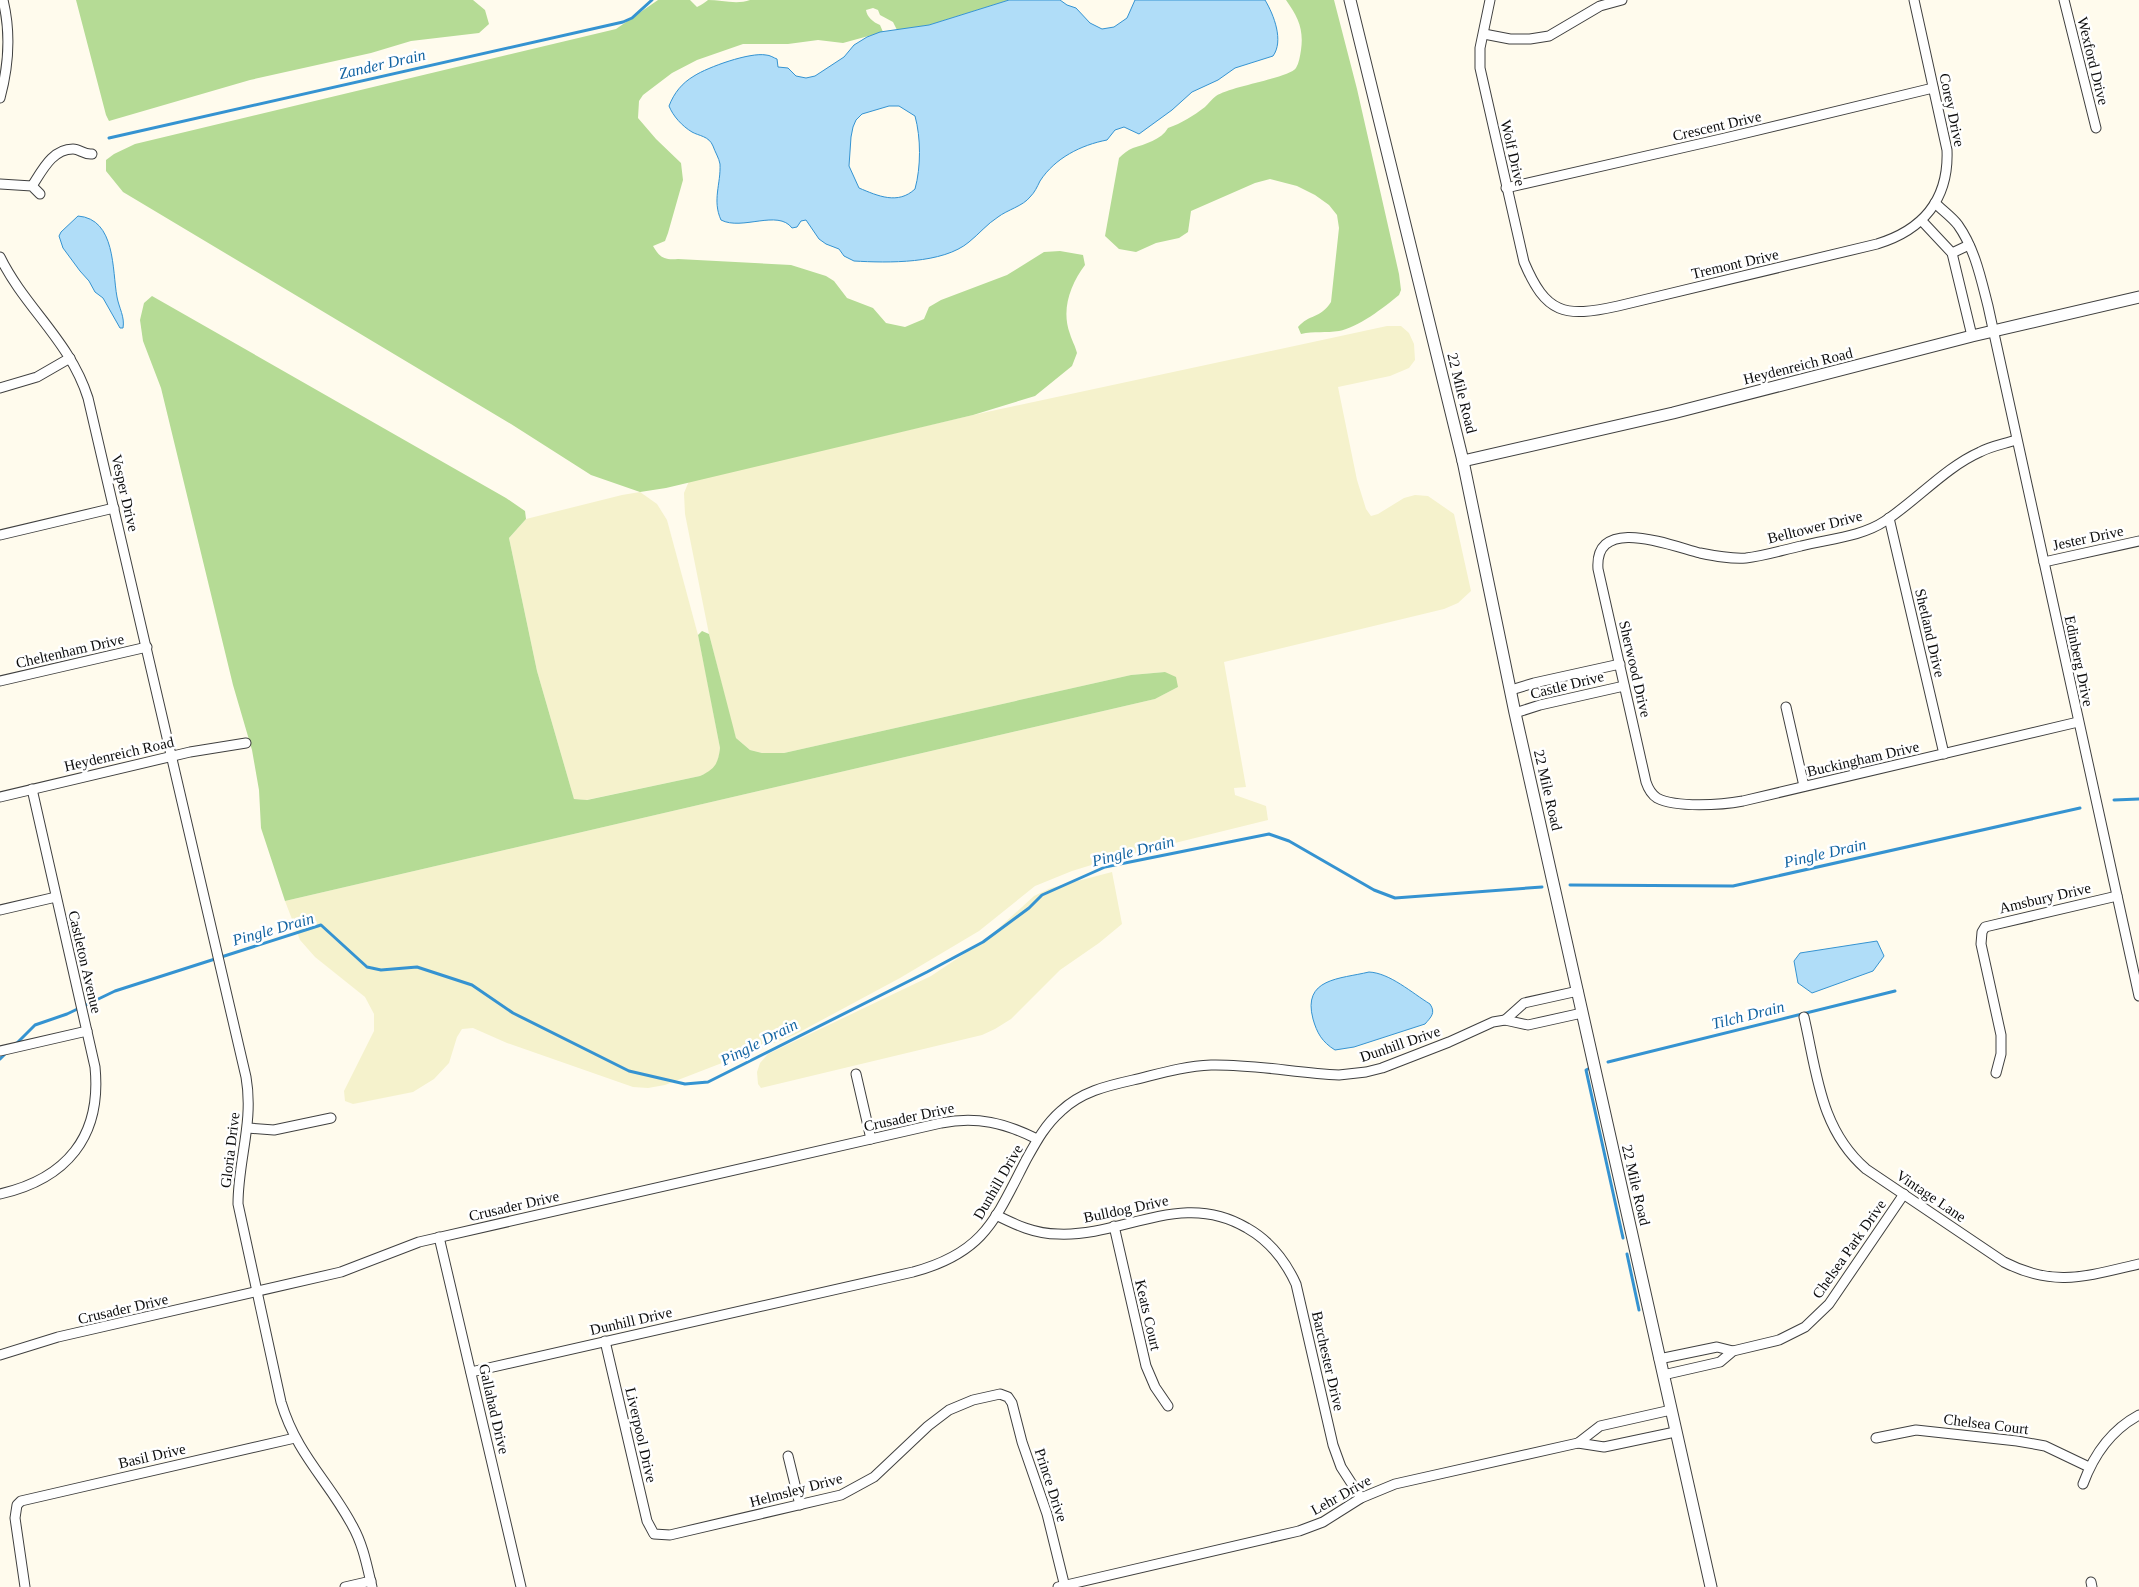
<svg xmlns="http://www.w3.org/2000/svg" width="2139" height="1587" viewBox="0 0 2139 1587" font-family="Georgia,serif">
  <style>
    .farmland { fill: #f5f2cc }
    .forest { fill: #b5db95 }
    .water { fill: #b0ddf8; stroke: #3593d1; fill-rule: evenodd }
    .lines { fill: none; stroke-linecap: round; stroke-linejoin: round }
    .stream { stroke: #3593d1; stroke-width: 3 }
    .minor-casing { stroke: #404040; stroke-width: 11 }
    .tertiary-casing { stroke: #404040; stroke-width: 13 }
    .minor { stroke: #fff; stroke-width: 9 }
    .tertiary { stroke: #fff; stroke-width: 11 }
    .labels { text-anchor: middle; dominant-baseline: central; stroke-width: 5; stroke-linejoin: round; paint-order: stroke }
    .street-label { font-size: 15px; fill: #0d0d0d; stroke: #fff }
    .water-label { font-size: 16px; font-style: italic; fill: #1364a2; stroke: #fff }
  </style>
  <rect width="100%" height="100%" fill="#fffbed"/>
  <g class="farmland">
    <polygon points="1387,326 1401,326 1409,333 1414,344 1415,360 1409,368 1390,376 1338,387 1357,480 1366,509 1371,516 1378,514 1404,498 1415,495 1428,496 1454,514 1471,591 1458,603 1444,609 1224,662 1246,787 1234,788 1235,795 1266,806 1268,820 1114,858 1072,871 1035,886 979,931 900,978 794,1035 665,1085 648,1088 633,1087 507,1043 473,1028 462,1029 457,1037 449,1063 434,1079 413,1092 353,1104 345,1101 344,1091 374,1031 374,1014 365,997 315,957 300,940 285,901 1155,699 1178,687 1165,672 1131,675 784,753 762,753 750,750 736,738 732,725 709,634 685,514 684,493 689,481 973,415"/>
    <polygon points="640,492 657,504 667,520 698,635 706,674 720,748 718,762 713,770 700,776 586,800 574,799 537,671 509,538 526,519 622,495"/>
    <polygon points="1112,872 1122,924 1099,943 1060,970 1011,1019 995,1029 982,1035 761,1088 758,1084 757,1072 760,1063 768,1054 931,976 988,938 1034,896 1051,888"/>
  </g>
  <g class="forest">
    <polygon points="76,0 473,0 485,10 489,24 479,33 411,41 371,53 250,80 109,121 106,115"/>
    <path d="M 658,0 L 690,0 L 697,7 C 702,5 705,2 708,0 C 721,0 737,5 750,0 L 1009,0 L 929,25 L 897,30 L 893,22 L 880,15 L 878,10 L 873,8 L 866,10 C 867,17 873,22 880,25 L 883,32 L 843,43 L 818,40 L 788,44 L 743,44 L 697,60 L 672,73 L 643,95 L 639,101 L 638,118 L 656,139 L 681,163 L 683,180 L 668,233 L 665,241 L 653,246 C 660,258 664,260 678,259 L 791,265 L 826,276 L 834,281 L 847,298 L 873,308 L 886,323 L 905,327 L 924,319 L 929,307 L 941,300 L 1007,275 L 1044,252 L 1060,251 L 1083,255 L 1085,265 C 1070,285 1061,310 1070,334 C 1072,341 1075,345 1077,353 L 1072,366 L 1035,396 L 973,415 L 666,488 L 640,492 L 591,475 L 511,424 L 123,192 L 106,171 L 106,160 L 114,154 L 135,144 L 616,29 Z"/>
    <path d="M 1286,0 L 1334,0 L 1357,89 L 1399,274 L 1401,290 L 1399,295 C 1385,307 1357,328 1339,331 C 1326,333 1314,331 1301,334 L 1298,327 C 1309,314 1320,319 1331,302 L 1339,228 L 1337,215 L 1329,205 L 1315,195 L 1297,186 L 1270,179 L 1255,183 L 1191,211 L 1188,232 L 1179,238 L 1156,243 L 1136,252 L 1119,249 L 1105,236 L 1119,158 C 1123,154 1128,150 1133,148 C 1145,144 1161,140 1168,128 C 1182,123 1193,116 1205,107 C 1208,104 1212,99 1216,96 C 1231,86 1289,78 1296,68 C 1299,63 1300,56 1301,50 C 1304,29 1298,17 1286,0 Z"/>
    <path d="M 152,296 L 506,498 L 525,511 L 526,519 L 509,538 L 537,671 L 574,799 L 587,800 L 700,776 C 715,769 718,764 720,748 L 698,635 L 702,631 L 709,634 L 736,738 L 750,750 L 762,753 L 784,753 L 1131,675 L 1165,672 L 1176,677 L 1178,687 L 1155,699 L 285,901 L 261,828 L 259,790 L 252,750 L 233,685 L 161,388 L 143,341 L 140,320 L 144,303 Z"/>
  </g>
  <g class="water">
    <path d="M 1009,0 L 1060,0 L 1067,5 L 1076,8 L 1090,23 L 1102,29 L 1114,27 L 1127,18 L 1135,0 L 1265,0 C 1274,15 1284,41 1273,56 L 1235,68 L 1218,80 L 1192,92 L 1172,110 L 1139,134 L 1124,127 L 1115,130 L 1107,140 C 1081,145 1055,158 1040,181 C 1037,187 1035,192 1030,197 C 1023,206 1007,210 998,217 C 987,224 979,234 969,242 C 943,264 888,263 854,261 L 844,256 L 839,249 L 826,244 L 819,239 L 806,220 L 801,221 L 797,227 L 792,228 C 778,209 742,231 721,220 C 712,200 721,184 720,164 C 719,158 715,152 713,146 C 709,136 699,136 692,132 C 682,126 673,116 669,106 C 674,93 682,83 694,76 C 708,67 750,52 766,55 C 770,55 774,58 777,59 L 778,67 L 788,68 L 796,76 L 806,78 L 815,76 L 844,57 L 854,45 L 867,37 L 880,32 L 929,25 ZM 889,106 L 899,106 L 915,116 C 921,138 921,167 915,189 C 898,205 878,196 859,188 L 849,166 L 851,137 L 853,127 L 856,120 L 862,114 Z"/>
    <path d="M 78,216 C 116,219 112,270 117,297 C 119,308 125,317 123,328 L 120,328 L 103,298 L 95,292 L 89,281 L 80,271 L 63,248 L 59,236 L 61,232 Z"/>
    <polygon points="1877,941 1884,956 1873,971 1812,993 1798,983 1794,961 1800,953"/>
    <path d="M 1369,972 C 1390,973 1412,993 1430,1004 C 1436,1013 1431,1017 1425,1024 L 1354,1047 L 1335,1050 C 1322,1042 1317,1033 1313,1019 C 1302,978 1340,979 1369,972 Z"/>
  </g>
  <g class="lines">
    <g class="stream">
      <polyline points="109,138 623,22 632,18 652,0"/>
      <polyline points="2114,800 2139,799"/>
      <polyline points="1570,885 1733,886 2080,808"/>
      <polyline points="15,1045 35,1025 67,1014 115,991 321,925 367,967 381,970 417,967 472,985 513,1013 629,1071 685,1084 708,1082 927,972 983,942 1029,908 1042,895 1105,867 1269,834 1289,841 1374,890 1395,898 1542,887"/>
      <polyline points="0,1059 7,1052"/>
      <polyline points="1608,1062 1895,991"/>
      <polyline points="1588,1069 1586,1070 1623,1238"/>
      <polyline points="1627,1254 1639,1310"/>
    </g>
    <g class="minor-casing">
      <g id="minor">
        <path d="M 1490,0 L 1480,48 L 1480,68 L 1524,262 C 1546,314 1564,318 1618,306 L 1877,244 C 1923,230 1949,199 1947,150 L 1914,0"/>
        <polyline points="2064,0 2096,128"/>
        <polyline points="1484,34 1510,39 1530,39 1549,36 1600,6 1622,0"/>
        <path d="M 0,98 C 9,65 11,33 3,0"/>
        <polyline points="0,184 32,186 40,194"/>
        <path d="M 32,186 C 42,171 52,149 73,149 C 80,149 84,155 92,154"/>
        <polyline points="1506,188 1721,139 1933,88"/>
        <path d="M 1935,203 C 1942,210 1952,217 1958,225 C 1975,249 1981,279 1988,306 L 2139,996"/>
        <polyline points="1922,221 1952,253 1972,336"/>
        <polyline points="1952,253 1969,245"/>
        <path d="M 0,257 C 25,308 70,341 88,398 L 246,1077 C 254,1122 238,1160 238,1204 L 281,1402 C 297,1455 328,1480 352,1525 C 363,1544 367,1566 372,1587"/>
        <polyline points="0,388 37,377 70,358"/>
        <path d="M 2016,440 C 2004,444 1991,446 1980,452 C 1946,467 1917,500 1885,521 C 1861,537 1828,539 1801,546 C 1783,550 1764,556 1746,558 C 1730,559 1715,556 1700,553 C 1672,546 1594,514 1598,569 L 1646,782 C 1648,788 1651,794 1657,798 C 1676,808 1722,805 1743,801 L 2078,722"/>
        <polyline points="1889,518 1944,754"/>
        <polyline points="0,535 114,508"/>
        <polyline points="2044,562 2139,541"/>
        <polyline points="0,681 147,647"/>
        <polyline points="1511,690 1534,683 1620,664"/>
        <polyline points="1786,707 1804,786"/>
        <polyline points="1515,713 1540,705 1624,686"/>
        <polyline points="0,797 190,752 246,743"/>
        <polyline points="0,910 56,897"/>
        <path d="M 1804,1017 C 1817,1073 1820,1129 1866,1169 L 2004,1262 C 2054,1288 2087,1276 2139,1264"/>
        <polyline points="1505,1020 1524,1003 1578,991"/>
        <polyline points="0,1051 87,1031"/>
        <polyline points="1996,1073 2001,1054 2001,1035 1981,944 1982,932 1985,927 2117,896"/>
        <polyline points="856,1074 871,1139"/>
        <polyline points="248,1128 274,1130 331,1118"/>
        <path d="M 0,1194 C 66,1179 102,1137 95,1067 L 32,789"/>
        <path d="M 996,1215 C 1016,1225 1035,1234 1058,1234 C 1124,1237 1182,1189 1247,1228 C 1270,1241 1285,1260 1296,1284 L 1333,1445 L 1341,1467 L 1361,1498"/>
        <polyline points="1114,1226 1146,1366 1155,1387 1168,1406"/>
        <polyline points="439,1237 521,1587"/>
        <polyline points="605,1341 647,1521 654,1534 670,1535 841,1495 874,1477 928,1426 949,1410 973,1400 1000,1394 1008,1397 1012,1403 1022,1442 1047,1514 1065,1587"/>
        <path d="M 0,1355 L 58,1337 L 341,1272 L 419,1242 L 941,1123 C 977,1116 1005,1123 1037,1139"/>
        <polyline points="1659,1359 1717,1347 1733,1351"/>
        <path d="M 471,1372 L 913,1272 C 984,1253 995,1220 1026,1160 C 1036,1142 1045,1125 1061,1111 C 1081,1092 1106,1086 1133,1080 C 1158,1074 1184,1066 1211,1065 C 1253,1064 1297,1073 1339,1075 L 1366,1072 L 1382,1068 L 1449,1042 L 1493,1022 L 1505,1020 L 1528,1025 L 1582,1013"/>
        <polyline points="1663,1375 1720,1362 1733,1351 1779,1340 1805,1327 1829,1304 1904,1194"/>
        <polyline points="1876,1438 1916,1430 2017,1441 2045,1446 2089,1467"/>
        <polyline points="1578,1443 1600,1426 1671,1410"/>
        <polyline points="788,1456 800,1505"/>
        <path d="M 2083,1484 C 2094,1454 2111,1430 2139,1415"/>
        <polyline points="2091,1582 2092,1587"/>
        <polyline points="25,1587 15,1518 17,1505 21,1501 295,1438"/>
        <polyline points="345,1587 371,1581"/>
        <polyline points="1058,1587 1299,1531 1323,1522 1361,1498 1395,1484 1578,1443 1604,1447 1675,1432"/>
      </g>
    </g>
    <g class="tertiary-casing">
      <g id="tertiary">
        <polyline points="1350,0 1463,461 1515,713 1711,1587"/>
        <polyline points="1463,461 1673,413 1972,336 2139,297"/>
      </g>
    </g>
    <use href="#minor" class="minor"/>
    <use href="#tertiary" class="tertiary"/>
  </g>
  <g class="labels">
    <g class="street-label">
      <text transform="translate(2093 61) rotate(76)">Wexford Drive</text>
      <text transform="translate(1952 110) rotate(78)">Corey Drive</text>
      <text transform="translate(1717 126) rotate(-13)">Crescent Drive</text>
      <text transform="translate(1513 153) rotate(77)">Wolf Drive</text>
      <text transform="translate(1735 264) rotate(-13)">Tremont Drive</text>
      <text transform="translate(1798 366) rotate(-14)">Heydenreich Road</text>
      <text transform="translate(1462 393) rotate(76)">22 Mile Road</text>
      <text transform="translate(125 493) rotate(77)">Vesper Drive</text>
      <text transform="translate(1815 527) rotate(-14)">Belltower Drive</text>
      <text transform="translate(2088 538) rotate(-12)">Jester Drive</text>
      <text transform="translate(1930 633) rotate(77)">Shetland Drive</text>
      <text transform="translate(70 651) rotate(-13)">Cheltenham Drive</text>
      <text transform="translate(2079 661) rotate(78)">Edinberg Drive</text>
      <text transform="translate(1635 669) rotate(77)">Sherwood Drive</text>
      <text transform="translate(1567 685) rotate(-14)">Castle Drive</text>
      <text transform="translate(119 754) rotate(-13)">Heydenreich Road</text>
      <text transform="translate(1863 759) rotate(-13)">Buckingham Drive</text>
      <text transform="translate(1548 790) rotate(77)">22 Mile Road</text>
      <text transform="translate(2045 898) rotate(-13)">Amsbury Drive</text>
      <text transform="translate(85 962) rotate(77)">Castleton Avenue</text>
      <text transform="translate(1400 1044) rotate(-19)">Dunhill Drive</text>
      <text transform="translate(909 1117) rotate(-12)">Crusader Drive</text>
      <text transform="translate(230 1150) rotate(-83)">Gloria Drive</text>
      <text transform="translate(998 1182) rotate(-60)">Dunhill Drive</text>
      <text transform="translate(1636 1185) rotate(77)">22 Mile Road</text>
      <text transform="translate(1931 1196) rotate(34)">Vintage Lane</text>
      <text transform="translate(514 1206) rotate(-13)">Crusader Drive</text>
      <text transform="translate(1126 1209) rotate(-12)">Bulldog Drive</text>
      <text transform="translate(1849 1249) rotate(-55)">Chelsea Park Drive</text>
      <text transform="translate(123 1309) rotate(-13)">Crusader Drive</text>
      <text transform="translate(1148 1315) rotate(77)">Keats Court</text>
      <text transform="translate(631 1321) rotate(-13)">Dunhill Drive</text>
      <text transform="translate(1328 1361) rotate(77)">Barchester Drive</text>
      <text transform="translate(494 1409) rotate(77)">Gallahad Drive</text>
      <text transform="translate(1986 1424) rotate(7)">Chelsea Court</text>
      <text transform="translate(641 1435) rotate(77)">Liverpool Drive</text>
      <text transform="translate(152 1456) rotate(-13)">Basil Drive</text>
      <text transform="translate(1051 1485) rotate(72)">Prince Drive</text>
      <text transform="translate(796 1490) rotate(-15)">Helmsley Drive</text>
      <text transform="translate(1341 1495) rotate(-29)">Lehr Drive</text>
    </g>
    <g class="water-label">
      <text transform="translate(382 64) rotate(-13)">Zander Drain</text>
      <text transform="translate(1133 851) rotate(-14)">Pingle Drain</text>
      <text transform="translate(1825 853) rotate(-13)">Pingle Drain</text>
      <text transform="translate(273 929) rotate(-16)">Pingle Drain</text>
      <text transform="translate(1748 1015) rotate(-14)">Tilch Drain</text>
      <text transform="translate(759 1042) rotate(-27)">Pingle Drain</text>
    </g>
  </g>
</svg>
